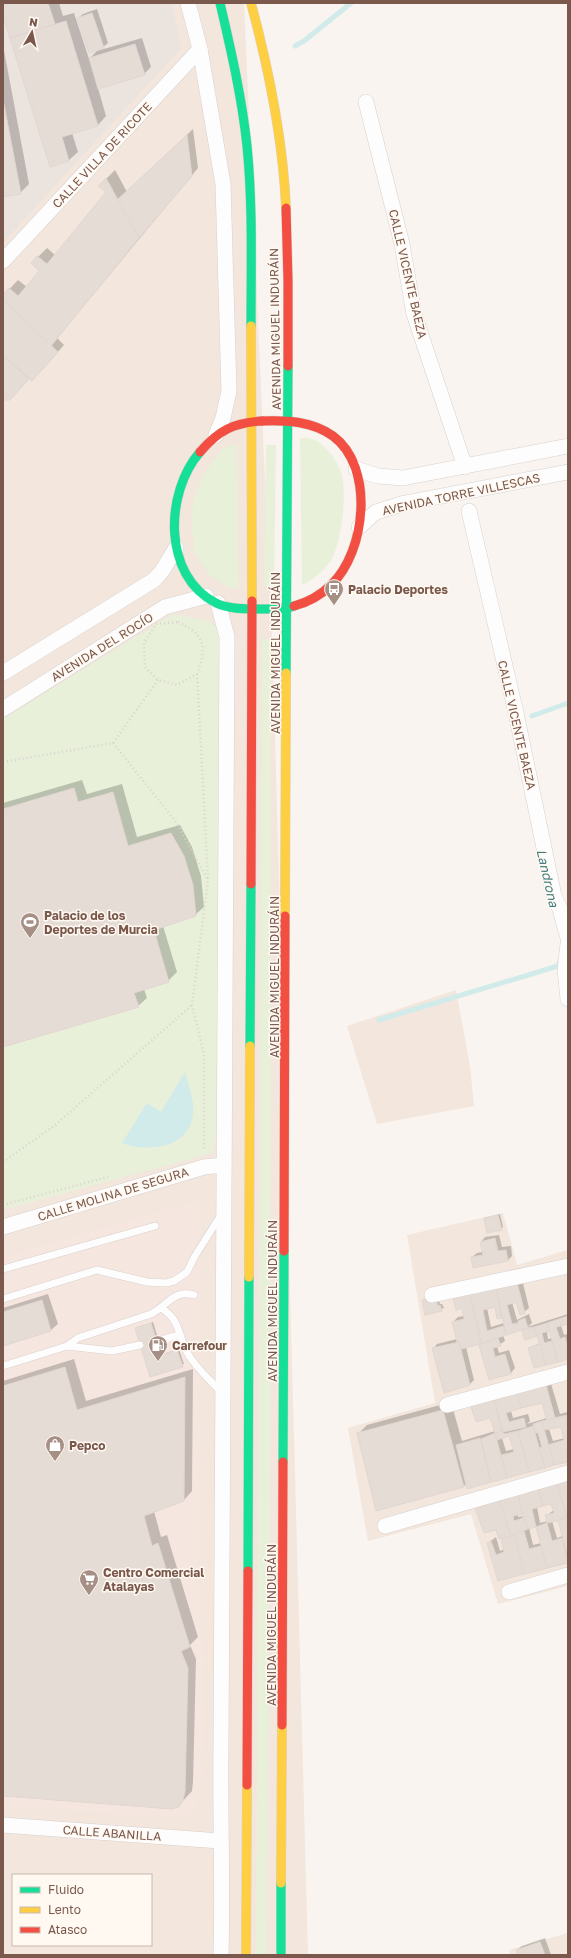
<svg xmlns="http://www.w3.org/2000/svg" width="571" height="1958" viewBox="0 0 571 1958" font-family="'Golos Text',sans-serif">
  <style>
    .residential { fill: #f2e6dd; fill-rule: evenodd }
    .commercial { fill: #f6e6e0 }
    .industrial { fill: #ebe3de }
    .green { fill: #e8f0da }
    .water { fill: #d0ebea }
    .shadow { fill: #0003; fill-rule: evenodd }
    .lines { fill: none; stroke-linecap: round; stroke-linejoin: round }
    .stream { stroke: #d0ebea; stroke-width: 5 }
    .building { fill: #e6dcd6; stroke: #e2d6d1 }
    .lane-casing { stroke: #d9d1cd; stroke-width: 8 }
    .street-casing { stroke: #d9d1cd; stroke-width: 16 }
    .fast-casing { stroke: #dad0cb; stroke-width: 10 }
    .slow-casing { stroke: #dad0cb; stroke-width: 10 }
    .jam-casing { stroke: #dad0cb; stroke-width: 10 }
    .path { stroke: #dbd2cf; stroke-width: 2.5; stroke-dasharray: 1 3; stroke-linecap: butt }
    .lane { stroke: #fefdfd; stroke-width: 7 }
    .street { stroke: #fefdfd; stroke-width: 15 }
    .fast { stroke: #16e098; stroke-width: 9 }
    .slow { stroke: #ffcf43; stroke-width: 9 }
    .jam { stroke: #f24e42; stroke-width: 9 }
    .labels { text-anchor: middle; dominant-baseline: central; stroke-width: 3; stroke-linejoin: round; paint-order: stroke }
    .street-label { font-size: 12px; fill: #7a584c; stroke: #fff9f2 }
    .poi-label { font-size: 12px; font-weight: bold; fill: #7a584c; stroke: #fff9f2; text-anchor: start }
    .water-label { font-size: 13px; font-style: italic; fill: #3f7c7f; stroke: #fff9f2 }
  </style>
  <rect width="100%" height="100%" fill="#f9f4ef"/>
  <g class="residential">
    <path d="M 3,3 L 244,3 L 273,662 L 308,1955 L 3,1955 ZM 13,1875 L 151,1875 L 151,1945 L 13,1945 Z"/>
    <polygon points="456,990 470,1066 474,1106 377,1124 347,1026"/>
    <polygon points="503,1213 517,1265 568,1250 568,1586 498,1604 471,1514 368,1541 348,1428 435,1403 407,1235"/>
    <polygon points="568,1933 568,1955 510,1955 509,1950"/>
  </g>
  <polygon class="commercial" points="199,1200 201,1205 201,1245 199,1607 204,1659 202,1773 199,1797 196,1808 190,1815 183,1819 3,1805 3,1257"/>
  <polygon class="industrial" points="3,3 172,3 181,48 3,242"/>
  <g class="green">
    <path d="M 300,438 C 304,438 311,438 315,440 C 324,444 335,458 339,467 C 349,486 342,544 330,562 C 322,572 313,580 302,585 Z"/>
    <polygon points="237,444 238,589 226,586 209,575 194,552 192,525 193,500 202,477 222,449"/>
    <polygon points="266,445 276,445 274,585 264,586"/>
    <polygon points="173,614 209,621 219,630 217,1134 212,1153 3,1210 3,1047 138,1007 134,993 169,982 154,930 196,916 193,885 184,856 172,833 128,846 113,792 78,802 74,788 3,809 3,719"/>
    <polygon points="262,639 274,640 271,692 271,1355 267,1955 256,1955"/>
  </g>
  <path class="water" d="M 185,1072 C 188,1085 195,1101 193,1114 C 190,1148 147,1153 122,1143 L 147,1103 L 161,1112 Z"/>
  <g class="shadow">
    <polygon points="3,3 59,3 63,16 74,13 89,59 97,51 142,38 151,67 144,74 98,88 106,116 98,125 72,133 78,152 69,160 51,166 3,14"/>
    <polygon points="97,9 108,43 103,47 78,18 83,14"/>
    <polygon points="3,45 29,184 20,193 3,196"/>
    <polygon points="193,129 198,168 57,338 64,345 39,373 30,378 10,399 3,399 3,296 18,280 27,287 41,270 32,263 47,248 55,255 107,192 106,179 115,170 127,192"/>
    <polygon points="82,780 87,794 122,784 137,837 180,825 192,847 201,876 204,907 195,915 163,926 177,972 168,981 144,989 147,998 138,1006 3,1046 3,803"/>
    <polygon points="500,1214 503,1227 501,1229 485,1219"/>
    <polygon points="499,1235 502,1247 511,1246 512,1256 508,1260 474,1267 472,1257 477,1253 483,1252 481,1242 485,1237"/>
    <path d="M 521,1275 L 529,1308 L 524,1312 L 517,1301 L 512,1302 L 517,1320 L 529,1314 L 532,1323 L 527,1327 L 568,1314 L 568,1323 L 561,1325 L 564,1335 L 568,1334 L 568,1358 L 535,1367 L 529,1348 L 540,1343 L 538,1335 L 522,1329 L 503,1335 L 505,1341 L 497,1346 L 499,1353 L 509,1350 L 515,1368 L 511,1373 L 490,1378 L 480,1343 L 466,1347 L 474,1380 L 470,1384 L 433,1349 L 437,1344 L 457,1339 L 453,1322 L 458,1317 L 464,1316 L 463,1307 ZM 496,1306 L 498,1318 L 503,1317 L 504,1323 L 491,1327 L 487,1308 ZM 550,1330 L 552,1338 L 548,1339 L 547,1331 Z"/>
    <polygon points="48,1294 58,1324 51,1330 3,1345 3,1308"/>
    <polygon points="437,1296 440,1304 442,1304 444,1308 426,1314 423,1300"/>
    <polygon points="153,1322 163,1354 179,1349 184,1364 150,1376 136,1329"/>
    <polygon points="74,1359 86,1401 193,1369 192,1491 184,1500 154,1511 161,1537 167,1535 198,1637 190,1645 196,1659 193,1782 192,1791 178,1806 3,1795 3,1381"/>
    <path d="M 549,1377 L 560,1414 L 568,1412 L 568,1461 L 467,1487 L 466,1484 L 463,1487 L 358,1434 L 367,1425 L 451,1402 L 462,1441 L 495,1431 L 491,1416 L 471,1401 ZM 542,1402 L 547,1418 L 527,1424 L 530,1421 L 528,1414 L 513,1418 L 511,1411 ZM 561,1425 L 565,1438 L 553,1441 L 549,1429 ZM 510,1435 L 514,1449 L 506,1451 L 502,1438 Z"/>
    <path d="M 568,1475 L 568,1563 L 499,1580 L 488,1543 L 496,1537 L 500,1551 L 505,1549 L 502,1537 L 496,1528 ZM 552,1503 L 554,1510 L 546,1516 L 548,1521 L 540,1523 L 537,1507 ZM 524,1513 L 524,1516 L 518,1517 L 518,1514 ZM 559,1519 L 563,1536 L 557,1538 L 552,1521 ZM 537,1526 L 541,1543 L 533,1545 L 529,1528 Z"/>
    <polygon points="545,1938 551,1955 519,1955 517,1950 522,1946"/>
  </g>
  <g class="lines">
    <g class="stream">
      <polyline points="295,46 304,41 351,3"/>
      <polyline points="532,716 568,703"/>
      <polyline points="379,1020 558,966 560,961"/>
    </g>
  </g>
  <g class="building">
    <polygon points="3,3 48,3 55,24 10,38 3,17"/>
    <polygon points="92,13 104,48 89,53 77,18"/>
    <polygon points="66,21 98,126 62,137 69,161 50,167 10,38"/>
    <polygon points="135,44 145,75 98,89 89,58"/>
    <polygon points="3,99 21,194 3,197"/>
    <polygon points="187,135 192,176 139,238 117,200"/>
    <polygon points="106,178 139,238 51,346 3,299 3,295 9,288 18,296 39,271 31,263 37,256 47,264 106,192 98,186"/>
    <polygon points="3,299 58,352 32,381 3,355"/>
    <polygon points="3,355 29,379 10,400 3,400"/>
    <polygon points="74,788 78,802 113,792 128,846 171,833 184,856 193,885 196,916 154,930 169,982 134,993 139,1007 3,1047 3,809"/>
    <polygon points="498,1215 502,1230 487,1233 484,1218"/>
    <polygon points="495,1238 498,1251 506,1250 508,1261 473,1268 471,1257 483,1255 480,1242"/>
    <polygon points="516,1279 525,1313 520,1315 516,1302 507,1305 512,1324 518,1323 518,1321 525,1318 528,1328 506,1335 495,1284"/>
    <polygon points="495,1284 502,1318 497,1319 495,1307 483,1310 487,1331 503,1326 506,1335 481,1344 469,1289"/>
    <polygon points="469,1289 481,1344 461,1349 459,1342 457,1342 452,1322 464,1319 462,1308 456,1310 452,1293"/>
    <polygon points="435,1297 438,1306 440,1305 442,1311 425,1315 422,1300"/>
    <polygon points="42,1300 51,1331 3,1346 3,1312"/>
    <polygon points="568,1316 568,1324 561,1326 559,1319"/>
    <polygon points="559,1319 561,1326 556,1327 560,1339 565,1337 568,1348 568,1359 558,1362 547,1323"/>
    <polygon points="151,1323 161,1355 177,1350 183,1367 150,1377 135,1328"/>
    <polygon points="547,1323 549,1331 542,1333 544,1343 552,1341 558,1362 546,1365 534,1327"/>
    <polygon points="534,1327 537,1336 525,1340 521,1329"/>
    <polygon points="498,1338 501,1346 493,1348 495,1357 505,1354 511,1374 489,1380 479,1345"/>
    <polygon points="459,1342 470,1385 444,1393 432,1348"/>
    <polygon points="540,1344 546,1365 534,1368 528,1348"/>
    <polygon points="65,1367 77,1410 185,1377 184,1501 144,1516 152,1546 158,1543 190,1647 181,1651 188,1668 185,1792 183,1800 179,1807 172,1809 3,1796 3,1386"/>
    <polygon points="545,1381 555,1418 547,1421 542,1403 521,1408 515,1389"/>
    <polygon points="515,1389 521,1408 506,1413 509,1422 524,1418 526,1427 503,1432 493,1395"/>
    <polygon points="493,1395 502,1431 495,1433 490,1418 476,1422 469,1401"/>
    <polygon points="443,1410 464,1487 376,1511 357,1433"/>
    <polygon points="567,1415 568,1462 554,1465 548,1445 564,1440 561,1427 544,1430 542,1421"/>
    <polygon points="542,1421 554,1465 545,1468 539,1448 542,1447 538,1433 535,1433 533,1424"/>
    <polygon points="533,1426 545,1468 529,1472 518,1431"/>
    <polygon points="502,1431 504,1434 518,1431 529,1472 507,1478 501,1455 514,1452 509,1436 497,1440 495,1433"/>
    <polygon points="495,1433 507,1478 491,1482 481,1439"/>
    <polygon points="480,1438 491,1482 467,1489 456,1445"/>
    <polygon points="568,1477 568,1518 567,1519 556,1481"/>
    <polygon points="556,1481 567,1519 547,1523 545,1515 554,1513 551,1504 543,1506 537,1485"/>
    <polygon points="537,1485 543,1506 532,1509 536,1527 528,1529 523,1518 517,1491"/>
    <polygon points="517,1491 523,1514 513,1516 514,1521 523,1518 528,1529 511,1536 498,1496"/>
    <polygon points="498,1496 511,1536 499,1539 496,1530 484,1533 473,1503"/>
    <polygon points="568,1518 568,1559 558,1520"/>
    <polygon points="547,1523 552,1541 562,1538 568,1563 547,1568 536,1527"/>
    <polygon points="524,1531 529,1549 541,1546 547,1568 524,1574 514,1533"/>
    <polygon points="515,1535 524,1574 498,1581 487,1543 491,1541 496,1555 504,1552 501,1538"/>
    <polygon points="540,1942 545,1955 518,1955 516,1950"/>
  </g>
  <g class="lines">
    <g class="lane-casing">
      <g id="lane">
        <polyline points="3,1269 155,1226"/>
        <polyline points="3,1299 97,1270 147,1282 166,1283 174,1281 187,1272 195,1256 221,1215"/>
        <path d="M 161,1308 C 181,1320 177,1334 187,1352 C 194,1366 210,1380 221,1392"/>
        <polyline points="157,1341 180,1335"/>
        <polyline points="67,1346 112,1351 140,1345"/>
        <path d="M 3,1366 L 67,1346 L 78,1338 L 151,1314 C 167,1306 174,1289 194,1295"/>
      </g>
    </g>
    <g class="street-casing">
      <g id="street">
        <polyline points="188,3 200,49 223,184 229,391 223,418 216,435"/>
        <polyline points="366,102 402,244 414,314 465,467"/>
        <polyline points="3,261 200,49"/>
        <polyline points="356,469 378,476 403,478 568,446"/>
        <polyline points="469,511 516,713 554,896 560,909 568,938"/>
        <polyline points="359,527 376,512 405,503 568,472"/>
        <path d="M 218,603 L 227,637 L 221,1744 C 220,1815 223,1885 221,1955"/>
        <polyline points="3,673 154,580 162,571 176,548"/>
        <polyline points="3,709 165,607 206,596"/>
        <polyline points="568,944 565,970 568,999"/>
        <polyline points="3,1227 204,1167 224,1165"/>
        <polyline points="432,1295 568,1266"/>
        <polyline points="447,1405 568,1372"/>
        <polyline points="385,1526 568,1473"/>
        <polyline points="509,1592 568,1575"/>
        <polyline points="3,1825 220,1841"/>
      </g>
    </g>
    <g class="fast-casing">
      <g id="fast">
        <path d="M 220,3 C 231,50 242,98 247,146 C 253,206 251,266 251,326"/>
        <path d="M 200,452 C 165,492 162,576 216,603 C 228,609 245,609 258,609 C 270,609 283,610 294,606"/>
        <polyline points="286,673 288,366"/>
        <polyline points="250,1046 251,884"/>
        <polyline points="283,1462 284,1251"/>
        <polyline points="248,1571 249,1277"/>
        <polyline points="281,1955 281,1883"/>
      </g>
    </g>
    <g class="slow-casing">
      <g id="slow">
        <path d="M 251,3 C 269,70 283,139 286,208"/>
        <polyline points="251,326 252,601"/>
        <polyline points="285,916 286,673"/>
        <polyline points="249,1277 250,1046"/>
        <polyline points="281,1883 282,1725"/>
        <polyline points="246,1955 247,1785"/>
      </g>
    </g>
    <g class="jam-casing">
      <g id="jam">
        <polyline points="286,208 288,280 288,366"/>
        <path d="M 262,421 C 286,420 312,421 333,436 C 375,467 366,552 331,585 C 320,596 309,602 294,606"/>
        <path d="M 200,452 C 219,430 233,423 262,421"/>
        <polyline points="251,884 252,601"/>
        <polyline points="284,1251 285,916"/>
        <polyline points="282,1725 283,1462"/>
        <polyline points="247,1785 248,1571"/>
      </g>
    </g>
    <g class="path">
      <path d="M 178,622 C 206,635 207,647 197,674 L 177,685 L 158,680 L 145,667 L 144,643 L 156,624 Z"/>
      <polyline points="197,674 208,880 192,1005 204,1054 204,1151"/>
      <polyline points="113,743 176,822 207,878"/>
      <polyline points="3,762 113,743 158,680"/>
      <polyline points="3,1162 54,1126 192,1005"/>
      <polyline points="3,1205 108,1177"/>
    </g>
    <use href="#lane" class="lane"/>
    <use href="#street" class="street"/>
    <use href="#fast" class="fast"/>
    <use href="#slow" class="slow"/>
    <use href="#jam" class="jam"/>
  </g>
  <defs>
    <g id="bus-pin" transform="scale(1)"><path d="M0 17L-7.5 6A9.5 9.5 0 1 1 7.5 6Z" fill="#a68f85" stroke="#fff9f2"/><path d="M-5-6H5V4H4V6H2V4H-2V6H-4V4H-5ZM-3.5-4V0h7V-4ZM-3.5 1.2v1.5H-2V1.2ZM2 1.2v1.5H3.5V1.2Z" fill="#fff"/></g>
    <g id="stadium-pin" transform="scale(1)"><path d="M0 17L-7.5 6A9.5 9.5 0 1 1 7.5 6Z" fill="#a68f85" stroke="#fff9f2"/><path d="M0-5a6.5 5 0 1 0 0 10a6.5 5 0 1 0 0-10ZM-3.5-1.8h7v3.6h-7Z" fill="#fff"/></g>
    <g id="fuel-pin" transform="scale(1)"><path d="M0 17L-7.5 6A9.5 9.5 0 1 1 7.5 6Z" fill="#a68f85" stroke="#fff9f2"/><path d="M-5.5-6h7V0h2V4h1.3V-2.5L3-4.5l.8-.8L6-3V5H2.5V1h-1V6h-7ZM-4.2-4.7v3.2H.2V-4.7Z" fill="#fff"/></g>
    <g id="shop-pin" transform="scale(1)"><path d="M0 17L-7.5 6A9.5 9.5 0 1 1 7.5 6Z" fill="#a68f85" stroke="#fff9f2"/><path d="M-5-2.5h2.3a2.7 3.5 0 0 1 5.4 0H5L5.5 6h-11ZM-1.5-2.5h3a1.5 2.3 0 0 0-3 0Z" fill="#fff"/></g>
    <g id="supermarket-pin" transform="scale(1)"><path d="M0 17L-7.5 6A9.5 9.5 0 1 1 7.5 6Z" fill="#a68f85" stroke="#fff9f2"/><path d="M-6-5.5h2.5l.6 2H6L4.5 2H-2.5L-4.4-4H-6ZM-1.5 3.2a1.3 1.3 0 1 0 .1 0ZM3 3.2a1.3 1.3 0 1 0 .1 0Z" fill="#fff"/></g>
  </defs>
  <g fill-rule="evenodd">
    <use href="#bus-pin" x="334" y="589"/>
    <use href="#stadium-pin" x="30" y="922"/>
    <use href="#fuel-pin" x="158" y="1345"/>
    <use href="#shop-pin" x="55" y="1445"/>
    <use href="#supermarket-pin" x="89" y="1579"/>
  </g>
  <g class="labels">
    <g class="street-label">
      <text transform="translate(102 155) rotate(-47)">CALLE VILLA DE RICOTE</text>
      <text transform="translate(408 274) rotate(77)">CALLE VICENTE BAEZA</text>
      <text transform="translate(275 329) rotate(-91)">AVENIDA MIGUEL INDURÁIN</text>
      <text transform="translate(461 494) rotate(-12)">AVENIDA TORRE VILLESCAS</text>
      <text transform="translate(102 647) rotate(-32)">AVENIDA DEL ROCÍO</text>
      <text transform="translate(275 653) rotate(-90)">AVENIDA MIGUEL INDURÁIN</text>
      <text transform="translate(517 725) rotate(77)">CALLE VICENTE BAEZA</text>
      <text transform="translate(274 977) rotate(-90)">AVENIDA MIGUEL INDURÁIN</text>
      <text transform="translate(113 1194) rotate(-17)">CALLE MOLINA DE SEGURA</text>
      <text transform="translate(272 1301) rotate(-90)">AVENIDA MIGUEL INDURÁIN</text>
      <text transform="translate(271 1625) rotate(-90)">AVENIDA MIGUEL INDURÁIN</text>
      <text transform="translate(112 1833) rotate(4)">CALLE ABANILLA</text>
    </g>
    <g class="poi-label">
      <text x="348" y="589">Palacio Deportes</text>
      <text x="44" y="915">Palacio de los<tspan x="44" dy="14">Deportes de Murcia</tspan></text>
      <text x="172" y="1345">Carrefour</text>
      <text x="69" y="1445">Pepco</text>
      <text x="103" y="1572">Centro Comercial<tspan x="103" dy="14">Atalayas</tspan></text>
    </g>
    <g class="water-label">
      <text transform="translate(548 878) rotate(77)">Landrona</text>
    </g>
  </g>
  <rect width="571" height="1958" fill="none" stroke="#7a584c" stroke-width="8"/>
  <rect x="12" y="1874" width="140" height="72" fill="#fff9f2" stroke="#cab9b0"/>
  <rect x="20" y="1887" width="20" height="6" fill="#16e098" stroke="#cab9b0"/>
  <text x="48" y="1894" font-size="12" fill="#7a584c">Fluido</text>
  <rect x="20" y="1907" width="20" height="6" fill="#ffcf43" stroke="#cab9b0"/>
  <text x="48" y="1914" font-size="12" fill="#7a584c">Lento</text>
  <rect x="20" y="1927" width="20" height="6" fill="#f24e42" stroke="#cab9b0"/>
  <text x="48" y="1934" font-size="12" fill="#7a584c">Atasco</text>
  <g transform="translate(32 32) rotate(9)" stroke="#fff9f2" stroke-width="3" paint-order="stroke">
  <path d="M0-3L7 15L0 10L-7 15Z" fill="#7a584c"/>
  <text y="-6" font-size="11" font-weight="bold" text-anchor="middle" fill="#7a584c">N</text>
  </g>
</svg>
